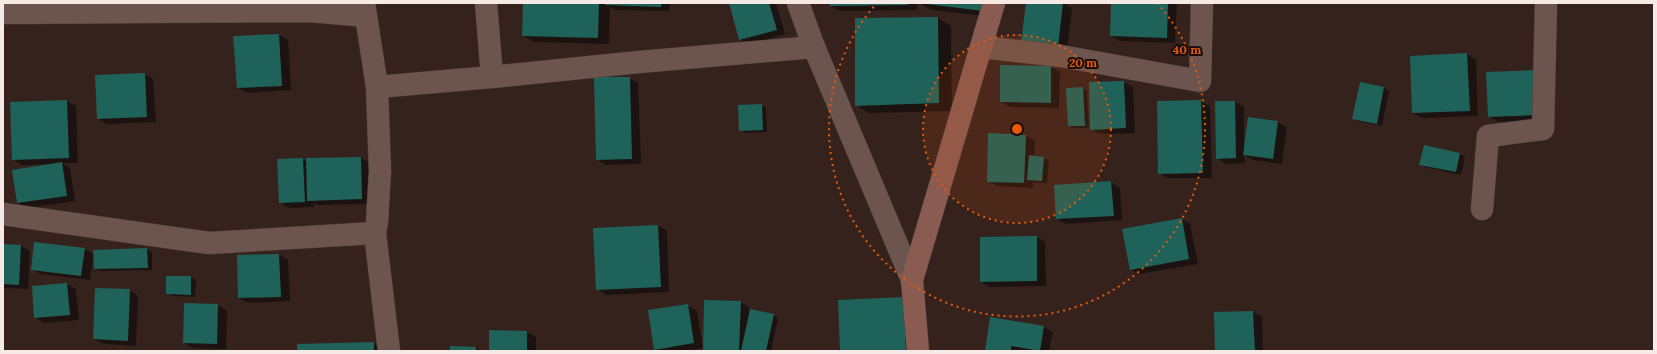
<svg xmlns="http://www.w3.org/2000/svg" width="1657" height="354" viewBox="0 0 1657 354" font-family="Lora,serif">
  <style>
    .shadow { fill: #0007 }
    .building { fill: #1e625a }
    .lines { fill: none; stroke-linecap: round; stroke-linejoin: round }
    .minor-casing { stroke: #51403c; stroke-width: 23 }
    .secondary-casing { stroke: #51403c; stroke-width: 23 }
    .minor { stroke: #6c554f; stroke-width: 22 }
    .secondary { stroke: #8a5b50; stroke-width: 22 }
    .ring { fill: none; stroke: #e8590c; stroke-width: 2; stroke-dasharray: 2 4 }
    .centre { fill: #e8590c; stroke: #170e0c; stroke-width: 2 }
    .ring-label { font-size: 12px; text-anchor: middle; font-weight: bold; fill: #e8590c; stroke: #170e0c; stroke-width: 4; stroke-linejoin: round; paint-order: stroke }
  </style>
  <rect width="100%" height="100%" fill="#36221d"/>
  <g class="shadow">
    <polygon points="524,3 670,3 669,11 615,10 610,7 609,44 535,42 523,36"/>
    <polygon points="730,3 776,3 785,34 749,45 740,39"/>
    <polygon points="831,3 917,3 917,10 840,11 831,6"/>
    <polygon points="995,3 994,17 932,10 921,4"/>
    <polygon points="1027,3 1063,3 1072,8 1067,51 1031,47"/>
    <polygon points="1112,3 1177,3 1175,43 1120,41 1111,36"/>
    <polygon points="938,18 951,26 952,111 869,113 856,105"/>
    <polygon points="279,35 288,40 291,90 247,93 238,88 234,37"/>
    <polygon points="1467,54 1476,60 1478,116 1422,118 1413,113 1411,57"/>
    <polygon points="1051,67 1060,72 1059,108 1010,107 1001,102"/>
    <polygon points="1487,73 1547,120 1498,122 1489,116"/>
    <polygon points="144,74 153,79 156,122 107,124 98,119"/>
    <polygon points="629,78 638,83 641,164 606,165 597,159"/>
    <polygon points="1124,82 1133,87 1135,133 1100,134 1091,129 1090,83"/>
    <polygon points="1360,83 1384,88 1389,91 1382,126 1358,121 1353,118"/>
    <polygon points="1082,88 1087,91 1089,128 1074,128 1069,126"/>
    <polygon points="67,101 76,106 78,163 62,163 70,168 75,201 27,208 18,203 49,164 22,165 13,159"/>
    <polygon points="1200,101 1210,106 1212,178 1168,178 1159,173"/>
    <polygon points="1235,102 1244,107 1244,145 1278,122 1287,127 1282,164 1253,160 1244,155 1245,163 1226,164 1217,158"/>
    <polygon points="761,105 766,108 767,132 745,133 740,130"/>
    <polygon points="1026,136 1035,141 1034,157 1044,158 1049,161 1047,183 1033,182 1033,188 997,186 988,181"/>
    <polygon points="1424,146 1460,154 1465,157 1461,175 1425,167 1420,164"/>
    <polygon points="361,158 370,163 371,204 317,205 314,203 314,207 289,208 280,203 303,159 307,162"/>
    <polygon points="1111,182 1120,188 1122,220 1066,224 1057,219 1055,186"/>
    <polygon points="1181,219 1190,224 1198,264 1139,274 1130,269"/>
    <polygon points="658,226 667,231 669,292 606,295 597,289"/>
    <polygon points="1036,237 1045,242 1046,286 990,287 981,282"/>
    <polygon points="3,245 21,246 30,251 28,289 3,288"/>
    <polygon points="85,249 94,254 147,249 152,252 152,270 100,271 95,269 94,258 93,258 90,280 41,274 32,269"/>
    <polygon points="279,255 288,260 290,301 248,303 239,298 238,256"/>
    <polygon points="191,277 196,280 195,297 172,296 167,293"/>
    <polygon points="67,284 76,289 79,320 44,323 35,317"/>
    <polygon points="129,290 138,296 136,346 103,344 94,339"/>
    <polygon points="740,302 749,307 749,310 773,315 778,318 771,351 704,351"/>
    <polygon points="912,303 915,351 841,351"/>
    <polygon points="218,305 227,311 226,349 193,348 184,343"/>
    <polygon points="688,306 697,311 703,348 685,351 658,351 655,349 649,311"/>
    <polygon points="1253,312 1262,317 1263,351 1216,351 1215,313"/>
    <polygon points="1044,327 1053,332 1049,351 986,351"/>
    <polygon points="527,332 536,337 536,351 490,351"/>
    <polygon points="373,343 385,351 298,351"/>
    <polygon points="451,347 476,348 482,351 451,351"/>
  </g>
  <g class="building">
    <polygon points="523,3 599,3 598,38 522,36"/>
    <polygon points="605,3 661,3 661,7 605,5"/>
    <polygon points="729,3 769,3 777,30 739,40"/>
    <polygon points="830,3 908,3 908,5 830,6"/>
    <polygon points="919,3 983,3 983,11"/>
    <polygon points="1026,3 1063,3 1058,47 1021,42"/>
    <polygon points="1111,3 1168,3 1167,38 1110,36"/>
    <polygon points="938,17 939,103 855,106 855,18"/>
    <polygon points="279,34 282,86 237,88 233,36"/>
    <polygon points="1467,53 1470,111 1412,113 1410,56"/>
    <polygon points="1000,65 1051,66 1051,103 1000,102"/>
    <polygon points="1537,70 1539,115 1488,117 1486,72"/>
    <polygon points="145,73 147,117 97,119 95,75"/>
    <polygon points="594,77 630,77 632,159 596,160"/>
    <polygon points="1124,81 1126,128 1090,130 1089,82"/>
    <polygon points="1360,82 1384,87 1377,124 1352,119"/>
    <polygon points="1083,87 1085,126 1068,126 1066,88"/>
    <polygon points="67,100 69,158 12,160 10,102"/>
    <polygon points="1201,100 1203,173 1158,174 1157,101"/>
    <polygon points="1215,101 1235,101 1236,158 1216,159"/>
    <polygon points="762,104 763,130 739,131 738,105"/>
    <polygon points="1248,117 1278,121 1273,159 1243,155"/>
    <polygon points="988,133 1026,135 1024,183 987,182"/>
    <polygon points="1424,145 1460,153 1456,172 1419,165"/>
    <polygon points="1029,155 1044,157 1042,181 1027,180"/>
    <polygon points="361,157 362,199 307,201 306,158"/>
    <polygon points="303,158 305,202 279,203 277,159"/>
    <polygon points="62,162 67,196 17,203 12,170"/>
    <polygon points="1111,181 1114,216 1056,219 1054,185"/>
    <polygon points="1182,218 1189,259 1130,270 1122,229"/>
    <polygon points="658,225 661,287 596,290 593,228"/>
    <polygon points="1037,236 1037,281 980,282 980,237"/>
    <polygon points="34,242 85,248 81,276 31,270"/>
    <polygon points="3,244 21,245 19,285 3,284"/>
    <polygon points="147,248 148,268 94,269 93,250"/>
    <polygon points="279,254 281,297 238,298 237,255"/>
    <polygon points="166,276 191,276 191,295 166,294"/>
    <polygon points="67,283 70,315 34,318 32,286"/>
    <polygon points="95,288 130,289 128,341 93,339"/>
    <polygon points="904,297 906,351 840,351 838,300"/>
    <polygon points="704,300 741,301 739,351 703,351"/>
    <polygon points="184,303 218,304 217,344 183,343"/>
    <polygon points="688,304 694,343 654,350 648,310"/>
    <polygon points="750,309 774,314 766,351 741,351"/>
    <polygon points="1253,311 1255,351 1215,351 1214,312"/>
    <polygon points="990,317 1044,326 1040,351 1011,346 1011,351 985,351"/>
    <polygon points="489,330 527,331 527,351 489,351"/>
    <polygon points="374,342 374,351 297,351 297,344"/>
    <polygon points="450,346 476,347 476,351 450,351"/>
  </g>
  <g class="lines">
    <g class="minor-casing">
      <g id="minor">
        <polyline points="486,3 492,77"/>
        <polyline points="798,3 814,47 912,280"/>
        <polyline points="3,13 310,11 366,16"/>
        <polyline points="981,47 1061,56 1200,81 1202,3"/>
        <polyline points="377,87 492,77 639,62 814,47"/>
        <polyline points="1482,209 1488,136 1543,129 1546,3"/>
        <polyline points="3,214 209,243 375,233 377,222 380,171 377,87 364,3"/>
        <polyline points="375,233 389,351"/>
      </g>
    </g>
    <g class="secondary-casing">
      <polyline id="secondary" points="918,351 912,280 994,3"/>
    </g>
    <use href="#minor" class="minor"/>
    <use href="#secondary" class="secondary"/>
  </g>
  <circle cx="1017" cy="129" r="94" fill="#e8590c" fill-opacity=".12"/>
  <g class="ring">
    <circle cx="1017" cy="129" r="94"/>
    <path d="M1157 3A188 188 0 1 1 877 3"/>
  </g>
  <circle cx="1017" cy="129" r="6" class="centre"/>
  <g class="ring-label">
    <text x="1187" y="54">40 m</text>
    <text x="1083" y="67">20 m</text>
  </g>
  <rect width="1657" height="354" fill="none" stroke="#f7e9e5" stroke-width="8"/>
</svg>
